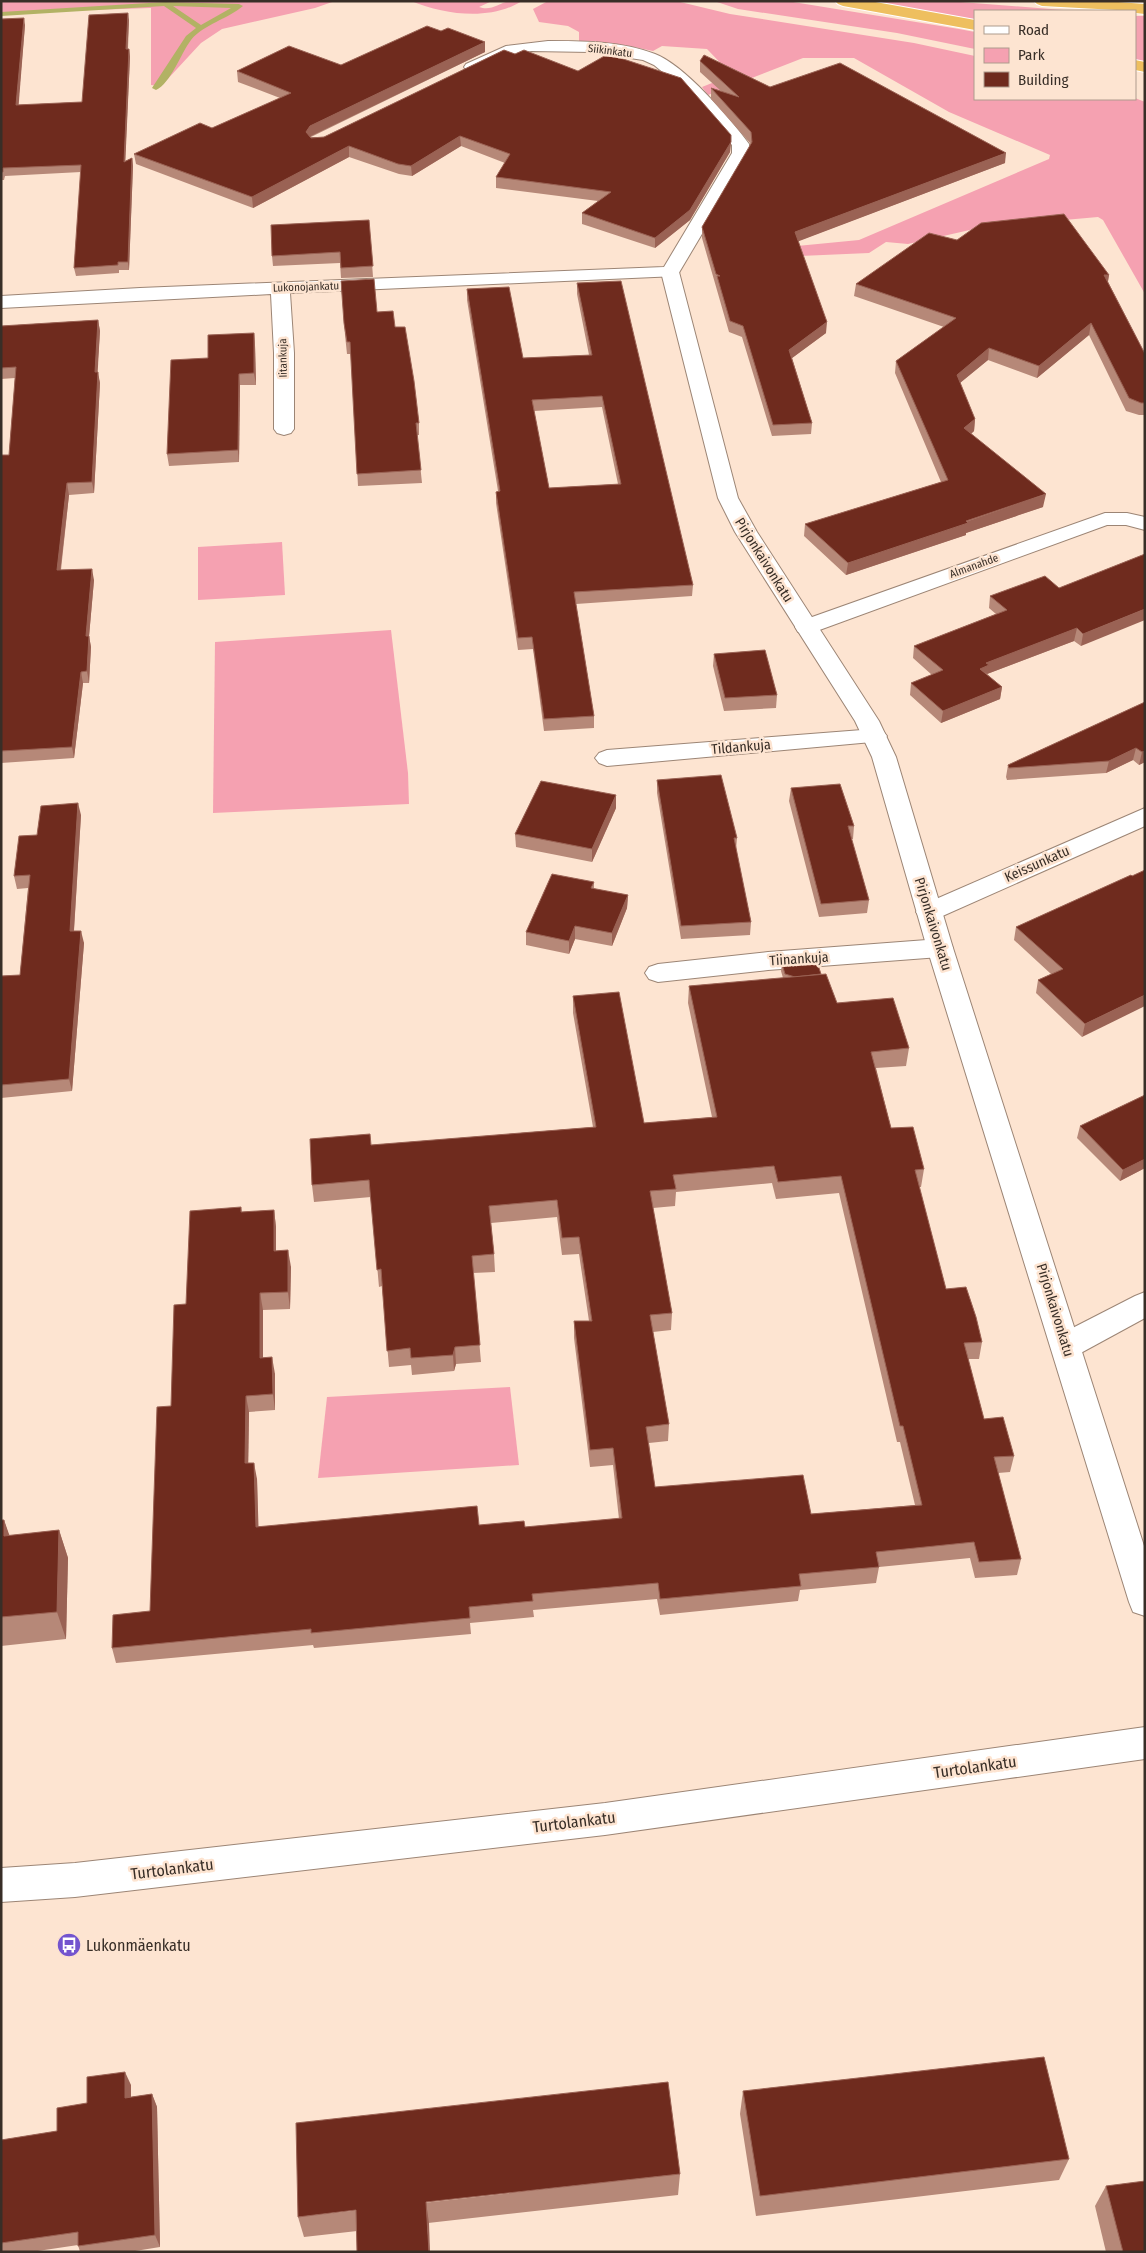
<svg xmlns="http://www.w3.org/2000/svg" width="1146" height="2253" viewBox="0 0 1146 2253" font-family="'Fira Sans Condensed',sans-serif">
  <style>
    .green { fill: #f5a1b1 }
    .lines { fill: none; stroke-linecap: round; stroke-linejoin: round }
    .stream { fill: #b2b264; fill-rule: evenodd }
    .street-casing { stroke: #9c8575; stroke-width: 2 }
    .secondary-casing { stroke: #9c8575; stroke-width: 2 }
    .highway-casing { stroke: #fff; stroke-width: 2 }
    .street { fill: #fff; fill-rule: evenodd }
    .secondary { fill: #fff; fill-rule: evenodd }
    .highway { fill: #eebf5f; fill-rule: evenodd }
    .wall { fill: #b68878; fill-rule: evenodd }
    .shaded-wall { fill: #9a6254 }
    .building { fill: #6f2b1e; stroke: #9a6254; fill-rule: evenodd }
    .labels { text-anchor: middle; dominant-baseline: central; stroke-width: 5; stroke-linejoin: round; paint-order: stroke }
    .far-street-label { font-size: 11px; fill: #382e27; stroke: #fde4d1 }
    .street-label { font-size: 14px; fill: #382e27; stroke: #fde4d1 }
    .near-street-label { font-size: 16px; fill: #382e27; stroke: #fde4d1 }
    .near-poi-label { font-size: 16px; fill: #382e27; stroke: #fde4d1; text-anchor: start }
  </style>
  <rect width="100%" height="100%" fill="#fde4d1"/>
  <g class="green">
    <polygon points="1,1 335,1 315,8 222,29 201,43 164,83 159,86 151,85 151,8 1,13"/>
    <path d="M 411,1 L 492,1 L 479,7 C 491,11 498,4 509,1 C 513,0 518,1 522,1 C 490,21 446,15 411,1 Z"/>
    <polygon points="548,1 676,1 730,14 914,43 975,56 975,99 1135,98 1145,102 1145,294 1103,220 1098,217 983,227 908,244 886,242 869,253 800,256 797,246 859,240 1049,159 1050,155 949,112 854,58 803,58 708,95 702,87 732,75 707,49 662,46 653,51 634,47 579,43 579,32 568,26 539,22 533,9"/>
    <polygon points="714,1 787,1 959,29 975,32 975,49 897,33 738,9"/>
    <polygon points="872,1 948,1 1076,11 975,11 975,21"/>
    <polygon points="1135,16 1145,16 1145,63 1135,60"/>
    <polygon points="282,542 285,595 198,600 198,547"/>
    <polygon points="391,630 408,773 409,804 213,813 215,642"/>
    <polygon points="510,1387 519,1465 318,1478 327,1397"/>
  </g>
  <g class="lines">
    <path class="stream" d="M 165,2 L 239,4 L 243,6 C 228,19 204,24 191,40 C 181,53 171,83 156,90 L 152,88 L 186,36 L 196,28 L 164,6 L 1,16 L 1,12 ZM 173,6 L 231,8 L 201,25 Z"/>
    <g class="street-casing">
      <g id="street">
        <path d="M 548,41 C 583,41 622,41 655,54 C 684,65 730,118 749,144 L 750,153 L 677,276 L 290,293 L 294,353 L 294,429 L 291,433 L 284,435 L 277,433 L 274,429 L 274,353 L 271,294 L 1,308 L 1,296 L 140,288 L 664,267 L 732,153 L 732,145 L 676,83 L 654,65 L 643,60 L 591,52 L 531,51 L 512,55 L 472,72 L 466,70 L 464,67 L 466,64 L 506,46 Z"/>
        <polygon points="1105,513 1127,513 1145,517 1145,530 1126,525 1107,525 814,632 806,634 798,632 795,627 798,622"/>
        <polygon points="875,729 883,731 887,736 883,741 607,766 599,763 595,758 599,753 607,750"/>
        <polygon points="1145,808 1145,826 938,918 929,921 920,918 916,912 920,906"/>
        <polygon points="940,939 949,942 953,948 949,954 940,957 768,970 658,982 649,979 645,973 649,967 658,964 768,952"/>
        <polygon points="1145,1292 1145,1318 1077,1355 1066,1358 1055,1355 1051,1346 1055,1337 1135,1296"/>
      </g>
    </g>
    <g class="secondary-casing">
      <g id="secondary">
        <polygon points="670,266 677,268 679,272 738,498 757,532 879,721 896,757 953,948 1145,1549 1145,1616 1133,1612 1129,1602 927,948 872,757 855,721 735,532 718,498 661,272 663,268"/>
        <polygon points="1145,1727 1145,1759 605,1835 75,1897 1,1902 1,1868 75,1863 605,1803"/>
      </g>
    </g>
    <g class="highway-casing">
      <g id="highway">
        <polygon points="835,1 870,1 975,20 975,30 843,6 838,4"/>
        <polygon points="1034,1 1105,1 1145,4 1145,14 1135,13 1135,11 1042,6 1037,4"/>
        <polygon points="1135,60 1145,62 1145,72 1135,70"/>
      </g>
    </g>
    <use href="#street" class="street"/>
    <use href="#secondary" class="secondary"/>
    <use href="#highway" class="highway"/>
  </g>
  <g class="wall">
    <polygon points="1,19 25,25 18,105 82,102 129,20 128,49 129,49 130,57 125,161 132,158 133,166 129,270 119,270 119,273 76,276 74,268 81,172 5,176 4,180 1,180"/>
    <polygon points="441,31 485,42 485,52 311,137 324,137 504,50 731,142 730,152 690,220 655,248 582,224 582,213 598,201 496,188 496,177 505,163 461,146 412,176 399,174 349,157 253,208 136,164 134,154 212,128 280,98 238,82 237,71 341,65"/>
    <polygon points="700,61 770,87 1005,163 798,241 826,333 792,358 812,423 811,434 772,436 742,337 729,332 702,238 702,227 751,145 750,143 711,99 711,88 721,91 700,72"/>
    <polygon points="369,220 373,277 341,278 340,263 273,266 272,256"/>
    <polygon points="957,240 1109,275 1108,282 1145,354 1145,415 1139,415 1126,411 1089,335 1037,378 988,360 960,383 975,419 974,431 971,434 1043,507 966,533 966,535 846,575 804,536 805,524 941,482 895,373 896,361 944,327 854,296 856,284"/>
    <polygon points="341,281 395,327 419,423 419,435 417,435 422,483 358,486 351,354 347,354 345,335"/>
    <path d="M 577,283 L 693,585 L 692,596 L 576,604 L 594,716 L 594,728 L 544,731 L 533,649 L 518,650 L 496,503 L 496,492 L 498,491 L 467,300 L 467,289 L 523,358 L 589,355 L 577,294 ZM 602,407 L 618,484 L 549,488 L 534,411 Z"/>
    <polygon points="98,320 100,331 97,372 100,383 94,493 69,495 61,570 94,580 89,636 91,647 89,683 83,683 74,758 1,763 1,455 9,455 15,378 1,379 1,326"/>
    <polygon points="254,333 255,345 256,385 240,385 239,462 169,466 167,454 208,358"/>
    <polygon points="1145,554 1081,646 1074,641 987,674 1002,687 1000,699 941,723 910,695 911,683 932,675 913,658 914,646 996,614 989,608 990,596 1059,588"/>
    <polygon points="714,654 777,695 776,708 724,711 713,666"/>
    <polygon points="1145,702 1145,762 1139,765 1133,760 1106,773 1007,780 1006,777 1008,765"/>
    <polygon points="657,780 737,838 736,850 751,922 750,935 681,939 657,793"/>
    <polygon points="791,788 854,826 853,839 851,839 869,900 867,913 819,917 789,801"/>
    <polygon points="616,808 592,862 516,847 515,834"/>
    <polygon points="81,815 74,931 84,943 72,1091 1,1098 1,976 20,975 28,888 17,889 14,876 37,835"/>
    <polygon points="1131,875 1082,1037 1036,993 1038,980 1051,974 1014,940 1016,927"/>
    <polygon points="594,882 594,889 628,895 627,908 612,946 575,939 569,954 526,945 526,932"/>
    <path d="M 782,964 L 821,974 L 837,1003 L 909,1048 L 906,1066 L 876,1068 L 891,1128 L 924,1169 L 921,1187 L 919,1187 L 946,1289 L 982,1342 L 979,1359 L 968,1359 L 984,1419 L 1014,1456 L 1010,1472 L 998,1473 L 1021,1559 L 1017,1575 L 975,1578 L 970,1558 L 879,1567 L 876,1583 L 800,1590 L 798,1601 L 660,1615 L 657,1599 L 533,1610 L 534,1617 L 470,1623 L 471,1634 L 314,1648 L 313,1645 L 116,1663 L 112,1648 L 150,1611 L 171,1406 L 241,1207 L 242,1212 L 274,1210 L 276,1227 L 276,1251 L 291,1267 L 290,1309 L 263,1310 L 263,1358 L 275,1374 L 275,1410 L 249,1412 L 248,1463 L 257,1479 L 258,1526 L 479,1525 L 525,1527 L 619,1519 L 613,1465 L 590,1467 L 574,1338 L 574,1321 L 589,1321 L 579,1254 L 562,1255 L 557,1217 L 491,1223 L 494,1254 L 495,1272 L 473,1273 L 481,1362 L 456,1364 L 454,1371 L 412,1375 L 411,1365 L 389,1367 L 382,1286 L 379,1287 L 371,1197 L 314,1202 L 312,1185 L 371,1145 L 593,1127 L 573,1013 L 573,996 L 644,1123 L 712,1117 L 688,1003 L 689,986 L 783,978 L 781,971 ZM 772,1183 L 776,1199 L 839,1193 L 897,1442 L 900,1442 L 915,1505 L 811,1514 L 655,1487 L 649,1443 L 668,1441 L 669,1424 L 653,1332 L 671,1330 L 672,1313 L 653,1208 L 675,1206 L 676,1192 Z"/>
    <polygon points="1145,1095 1145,1168 1120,1181 1077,1138 1080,1126"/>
    <polygon points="1,1520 4,1520 9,1536 59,1530 68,1558 66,1639 1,1646"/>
    <polygon points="131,2085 131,2097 152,2094 157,2107 160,2247 129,2252 80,2252 78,2245 31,2252 1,2252 1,2140 57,2131 87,2103"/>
    <polygon points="743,2091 1069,2159 1059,2180 756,2216 740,2114"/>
    <polygon points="680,2174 678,2195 304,2237 298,2217"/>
    <polygon points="1106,2186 1145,2252 1106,2252 1095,2206"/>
  </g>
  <g class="shaded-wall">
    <polygon points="128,13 129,20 127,57 126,49"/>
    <polygon points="24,18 25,25 18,113 16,105"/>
    <polygon points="485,42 485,52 311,136 307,142 306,132 310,126"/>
    <polygon points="129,49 130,57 125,169 124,162"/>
    <polygon points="460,136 461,146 412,176 411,166"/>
    <polygon points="731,142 730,152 690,220 655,248 655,238"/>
    <polygon points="349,146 349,157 253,208 252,197"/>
    <polygon points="1006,153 1005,163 794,243 795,232"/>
    <polygon points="132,158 133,166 129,270 128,262"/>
    <polygon points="1104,275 1109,275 1107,286"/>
    <polygon points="98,320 100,331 97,383 95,372"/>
    <polygon points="827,322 826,333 788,361 789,350"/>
    <polygon points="1091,323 1089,335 1037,378 1039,366"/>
    <polygon points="254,333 255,345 256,385 254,373"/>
    <polygon points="989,348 988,360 955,387 957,375"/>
    <polygon points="98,372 100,383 94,493 92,482"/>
    <polygon points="239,374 240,385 239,462 238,450"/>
    <polygon points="975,419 974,431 963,441 964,428"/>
    <polygon points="67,483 69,495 59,582 57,570"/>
    <polygon points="1046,494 1043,507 966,533 966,535 846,575 848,563"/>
    <polygon points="92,569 94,580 88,648 86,636"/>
    <polygon points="1145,609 1145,620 1081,646 1083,634"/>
    <polygon points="1077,628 1074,641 987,674 980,669 986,663"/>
    <polygon points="89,636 91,647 89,683 87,671"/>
    <polygon points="81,672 83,683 74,758 72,747"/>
    <polygon points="1002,687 1000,699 941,723 943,711"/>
    <polygon points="1136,748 1133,760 1106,773 1109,761"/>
    <polygon points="1145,751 1145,762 1139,765 1142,752"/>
    <polygon points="616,795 616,808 592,862 592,849"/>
    <polygon points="78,803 81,815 73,944 70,931"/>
    <polygon points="628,895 627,908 612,946 612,933"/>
    <polygon points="575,926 575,939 569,954 569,941"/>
    <polygon points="81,931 84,943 72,1091 69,1079"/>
    <polygon points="1145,995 1145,1006 1082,1037 1085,1024"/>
    <polygon points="1145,1159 1145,1168 1120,1181 1123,1170"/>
    <polygon points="274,1210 276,1227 276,1268 274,1251"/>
    <polygon points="288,1250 291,1267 290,1309 288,1292"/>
    <polygon points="260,1293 263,1310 263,1375 260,1358"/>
    <polygon points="455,1347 456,1364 454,1371 453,1355"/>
    <polygon points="272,1357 275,1374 275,1410 273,1394"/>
    <polygon points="246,1396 249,1412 248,1480 245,1463"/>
    <polygon points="254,1463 257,1479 259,1543 256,1527"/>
    <polygon points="4,1520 14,1548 4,1536"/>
    <polygon points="59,1530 68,1558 66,1639 57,1612"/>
    <polygon points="125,2072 131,2085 131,2111 125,2098"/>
    <polygon points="152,2094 157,2107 160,2247 155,2235"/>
    <polygon points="426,2202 429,2223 430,2252 429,2252"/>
  </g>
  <g class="building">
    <polygon points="128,13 126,49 129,49 124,162 132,158 128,262 118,262 118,265 74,268 81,165 3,168 3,172 1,172 1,19 24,18 16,105 82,102 89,15"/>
    <polygon points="427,26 441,31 448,28 485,42 310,126 306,132 311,138 324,137 504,50 515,54 524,50 578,71 608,54 681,78 731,135 731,142 690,210 655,238 582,213 611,192 496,177 510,154 460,136 411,166 398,164 349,146 252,197 134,154 200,123 212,128 291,93 237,71 289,46 341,65"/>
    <polygon points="704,55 770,87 840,63 1006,153 795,232 827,322 789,350 812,423 773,425 743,326 730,321 717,276 720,276 716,274 702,227 752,142 751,132 711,88 739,97 700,61"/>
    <polygon points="1064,214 1109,275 1104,275 1145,354 1145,403 1141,403 1129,398 1091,323 1039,366 989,348 957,375 975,419 964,428 1046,494 966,521 968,523 848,563 805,524 948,480 896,361 956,318 856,284 929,233 957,240 981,223"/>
    <polygon points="369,220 373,266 341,268 340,252 272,256 271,225"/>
    <polygon points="374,279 377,312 393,311 395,327 405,327 414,381 419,423 416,423 421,470 357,474 350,342 347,342 344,323 341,281"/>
    <path d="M 621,281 L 693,585 L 574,592 L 594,716 L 544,719 L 532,637 L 518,638 L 496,492 L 500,491 L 467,289 L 509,287 L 523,358 L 592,355 L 577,283 ZM 602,396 L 621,484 L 549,488 L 532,400 Z"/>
    <polygon points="98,320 95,372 98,372 92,482 67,483 57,570 92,569 86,636 89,636 87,671 81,672 72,747 1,751 1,455 9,455 16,367 1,368 1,326"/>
    <polygon points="254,333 254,373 239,374 238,450 167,454 171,360 208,358 208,335"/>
    <polygon points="1145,554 1145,609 1083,634 1077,628 986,663 989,665 980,669 1002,687 943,711 911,683 943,670 914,646 1007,610 990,596 1045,576 1059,588"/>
    <polygon points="765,650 777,695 725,698 714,654"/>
    <polygon points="1145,702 1145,751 1142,752 1136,748 1109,761 1009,768 1008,765"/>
    <polygon points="721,775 737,838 734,838 751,922 681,926 657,780"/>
    <polygon points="541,781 616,795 592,849 515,834"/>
    <polygon points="840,784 854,826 848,826 869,900 821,904 791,788"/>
    <polygon points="78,803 70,931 81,931 69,1079 1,1085 1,976 20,975 30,875 14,876 19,836 37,835 41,806"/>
    <polygon points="1145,870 1145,995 1085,1024 1038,980 1063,969 1016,927 1131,875 1132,876"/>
    <polygon points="552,874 594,882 591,888 628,895 612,933 575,926 569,941 526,932"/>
    <polygon points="817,962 821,974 795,977 785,974 782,964"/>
    <path d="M 826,974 L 837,1003 L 893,998 L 909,1048 L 871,1052 L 891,1128 L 913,1127 L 924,1169 L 915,1170 L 946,1289 L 966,1287 L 976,1317 L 982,1342 L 964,1343 L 984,1419 L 1003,1417 L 1014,1456 L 994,1457 L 1021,1559 L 979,1562 L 974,1542 L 876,1552 L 879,1567 L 799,1574 L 801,1586 L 660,1599 L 658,1583 L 532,1594 L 533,1601 L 469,1607 L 470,1618 L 311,1633 L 311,1629 L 112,1648 L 113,1615 L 150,1611 L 157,1407 L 171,1406 L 174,1305 L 186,1304 L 190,1211 L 241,1207 L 241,1212 L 274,1210 L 274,1251 L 288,1250 L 288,1292 L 260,1293 L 260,1358 L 272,1357 L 273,1394 L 246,1396 L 245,1463 L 254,1463 L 256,1527 L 477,1506 L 479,1525 L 524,1521 L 525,1527 L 622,1518 L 613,1448 L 590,1450 L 574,1321 L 592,1321 L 579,1237 L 562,1238 L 557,1200 L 489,1206 L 494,1254 L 472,1256 L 480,1345 L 455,1347 L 453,1355 L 411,1358 L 410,1348 L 387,1351 L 381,1269 L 377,1270 L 369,1180 L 312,1185 L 310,1139 L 370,1134 L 371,1145 L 596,1127 L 573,996 L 619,992 L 644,1123 L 717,1117 L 689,986 ZM 774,1166 L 778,1182 L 841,1176 L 900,1426 L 903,1426 L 922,1505 L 811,1514 L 803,1475 L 655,1487 L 646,1427 L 669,1424 L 650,1315 L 672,1313 L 650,1191 L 676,1189 L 673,1175 Z"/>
    <polygon points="1145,1095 1145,1159 1123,1170 1080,1126"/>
    <polygon points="1,1520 4,1520 4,1536 59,1530 57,1612 1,1617"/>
    <polygon points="1044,2057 1069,2159 760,2196 743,2091"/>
    <polygon points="125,2072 125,2098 152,2094 155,2235 78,2246 78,2232 1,2243 1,2140 57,2131 57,2108 87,2103 87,2077"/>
    <polygon points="668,2082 680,2174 426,2202 429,2252 357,2252 356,2210 298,2217 296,2123"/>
    <polygon points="1145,2181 1145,2252 1123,2252 1106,2186"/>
  </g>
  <defs>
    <g id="bus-disc" transform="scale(1.25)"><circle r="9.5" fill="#7354ce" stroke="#fde4d1"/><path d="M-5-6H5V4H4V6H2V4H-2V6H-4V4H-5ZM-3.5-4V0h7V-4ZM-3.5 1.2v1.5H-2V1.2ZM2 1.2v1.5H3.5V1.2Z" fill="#fff"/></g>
  </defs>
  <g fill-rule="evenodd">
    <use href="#bus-disc" x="69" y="1945"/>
  </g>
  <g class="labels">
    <g class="far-street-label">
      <text transform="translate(610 51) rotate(7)">Siikinkatu</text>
      <text transform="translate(306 287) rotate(-2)">Lukonojankatu</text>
      <text transform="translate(283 358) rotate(-91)">Iitankuja</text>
      <text transform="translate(974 566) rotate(-20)">Almanahde</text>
    </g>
    <g class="street-label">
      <text transform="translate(764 560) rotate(58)">Pirjonkaivonkatu</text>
      <text transform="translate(741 747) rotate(-5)">Tildankuja</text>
      <text transform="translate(1037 864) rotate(-24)">Keissunkatu</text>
      <text transform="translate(933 924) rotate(73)">Pirjonkaivonkatu</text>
      <text transform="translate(799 959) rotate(-4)">Tiinankuja</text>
      <text transform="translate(1055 1310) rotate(73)">Pirjonkaivonkatu</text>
    </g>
    <g class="near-street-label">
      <text transform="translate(975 1767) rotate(-8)">Turtolankatu</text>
      <text transform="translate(574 1822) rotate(-7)">Turtolankatu</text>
      <text transform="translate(172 1869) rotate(-7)">Turtolankatu</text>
    </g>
    <g class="near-poi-label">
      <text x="86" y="1945">Lukonmäenkatu</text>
    </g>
  </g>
  <rect width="1146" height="2253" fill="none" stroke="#382e27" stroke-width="5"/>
  <rect x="974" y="10" width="162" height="90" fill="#fde4d1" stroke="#ae9b8d"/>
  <rect x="984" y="26" width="25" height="8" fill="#ffffff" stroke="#ae9b8d"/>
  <text x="1018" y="35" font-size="15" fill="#382e27">Road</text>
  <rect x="984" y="48" width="25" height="15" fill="#f5a1b1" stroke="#ae9b8d"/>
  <text x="1018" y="60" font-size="15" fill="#382e27">Park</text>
  <rect x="984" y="72" width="25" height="15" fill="#6f2b1e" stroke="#ae9b8d"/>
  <text x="1018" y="85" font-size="15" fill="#382e27">Building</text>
</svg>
